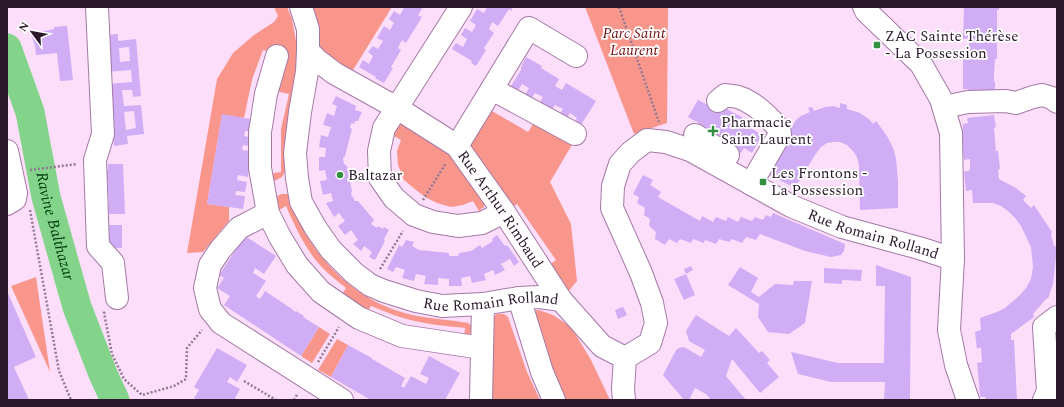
<svg xmlns="http://www.w3.org/2000/svg" width="1064" height="407" viewBox="0 0 1064 407" font-family="Spectral,serif">
  <style>
    .green { fill: #f9968c }
    .lines { fill: none; stroke-linecap: round; stroke-linejoin: round }
    .river { stroke: #83d48a; stroke-width: 29 }
    .building { fill: #d0adf5; fill-rule: evenodd }
    .minor-casing { stroke: #a578a6; stroke-width: 24 }
    .path { stroke: #917a91; stroke-width: 2.5; stroke-dasharray: 2 2; stroke-linecap: butt }
    .minor { stroke: #fff; stroke-width: 22 }
    .poi-dot { fill: #339041; stroke: #fff; stroke-width: 1.5 }
    .labels { text-anchor: middle; dominant-baseline: central; stroke-width: 3.5; stroke-linejoin: round; paint-order: stroke }
    .park-label { font-size: 15px; font-style: italic; fill: #701112; stroke: #fff }
    .poi-label { font-size: 15px; fill: #2b192b; stroke: #fff; text-anchor: start }
    .street-label { font-size: 15px; fill: #2b192b; stroke: #fff }
    .water-label { font-size: 16px; font-style: italic; fill: #003c0d; stroke: #fff }
  </style>
  <rect width="100%" height="100%" fill="#fcdefb"/>
  <g class="green">
    <polygon points="274,7 287,7 292,19 297,47 298,76 287,168 282,177 271,183 269,174 281,172 281,129 289,94 276,91 287,57 263,50 252,80 244,118 222,115 207,204 229,207 229,221 203,252 187,253 217,79 233,53 254,35 274,22 278,16"/>
    <polygon points="307,7 392,7 350,75 318,46"/>
    <polygon points="585,7 668,7 667,123 634,134"/>
    <polygon points="499,99 492,111 528,132 535,121 573,143 550,182 571,224 577,281 567,293 548,266 556,260 517,204 508,210 464,150"/>
    <polygon points="404,123 449,151 485,198 484,207 479,211 473,201 463,205 451,207 437,203 425,197 416,190 404,180 398,165 397,151 401,140 390,134 393,127"/>
    <path d="M 281,194 L 287,194 L 292,196 C 298,212 302,230 312,244 C 338,281 372,307 417,316 C 434,319 452,320 468,323 L 472,326 L 472,330 L 470,335 L 464,338 L 465,328 C 448,326 431,325 415,321 C 400,318 386,312 371,306 L 365,316 L 338,300 L 346,288 C 335,279 323,270 314,258 C 302,242 294,224 286,206 L 274,213 L 276,197 Z"/>
    <polygon points="36,277 50,372 11,286"/>
    <polygon points="539,310 553,315 571,327 591,360 610,400 560,400 530,311"/>
    <polygon points="497,314 504,314 508,317 527,372 540,400 489,400 493,383 487,351 492,318"/>
    <polygon points="319,327 330,334 312,363 301,356"/>
    <polygon points="337,339 348,345 331,377 318,370"/>
  </g>
  <g class="lines">
    <path class="river" id="s1" d="M 7,48 L 30,112 L 46,197 L 77,307 L 103,374 L 115,400"/>
  </g>
  <g class="building">
    <polygon points="402,7 423,7 418,15 422,17 406,43 402,40 398,48 401,50 391,67 393,68 384,83 375,78 376,77 359,67 363,60 369,64 373,56 368,52 373,46 378,49 383,41 377,38 384,26 390,30 394,23 389,19 394,11 400,15 404,8"/>
    <polygon points="487,7 513,7 511,11 509,9 498,26 492,22 489,29 494,33 484,48 486,50 476,66 471,63 472,61 452,49 456,43 463,47 467,39 461,35 465,28 472,32 476,25 470,21 477,9 484,13"/>
    <polygon points="964,7 999,7 999,10 997,10 997,59 995,59 994,75 994,82 995,81 995,95 968,94 968,89 963,89 963,52 969,52 969,38 963,39"/>
    <polygon points="67,26 73,80 60,81 57,53 36,55 35,46 31,34 54,29 54,27"/>
    <path d="M 118,34 L 118,41 L 136,39 L 141,96 L 133,97 L 132,90 L 122,90 L 124,106 L 141,105 L 144,134 L 127,136 L 128,144 L 114,146 L 108,84 L 132,82 L 131,70 L 106,72 L 103,35 ZM 129,47 L 130,61 L 120,62 L 119,48 ZM 134,111 L 136,128 L 126,130 L 124,112 Z"/>
    <polygon points="526,57 542,66 541,68 559,79 555,86 562,90 566,83 596,101 579,128 573,125 577,118 570,113 566,120 559,116 563,109 555,105 551,111 539,104 543,97 535,93 531,99 525,95 529,88 522,84 518,91 511,86 521,70 521,67"/>
    <polygon points="336,96 356,106 355,110 362,112 358,121 355,121 354,124 351,123 350,128 352,129 345,156 343,158 344,164 347,166 352,191 351,194 355,201 358,201 374,220 371,224 377,228 378,226 383,229 384,227 389,230 384,239 385,241 375,260 369,257 372,252 364,246 361,251 353,244 358,240 351,230 345,235 338,226 345,221 339,213 334,217 326,203 333,201 331,193 323,195 320,181 327,180 325,170 319,171 319,157 325,157 326,148 319,147 321,135 328,137 331,127 323,125 327,113 334,116 337,106 332,104"/>
    <polygon points="698,100 712,107 714,102 751,122 749,127 762,135 752,153 744,148 741,153 696,128 699,123 688,117"/>
    <polygon points="840,103 847,105 847,109 860,113 870,120 873,124 876,121 887,136 893,148 896,158 898,181 898,208 860,210 859,165 857,157 853,151 847,145 840,142 834,142 827,143 821,147 815,155 795,188 762,171 796,120 801,116 810,112 808,108 812,107 814,111 825,107 833,106 840,108"/>
    <polygon points="222,114 256,120 254,132 245,131 244,136 254,138 253,147 243,145 242,150 252,151 248,177 238,175 237,180 247,182 245,192 236,191 235,195 245,196 243,209 207,204"/>
    <polygon points="994,115 996,127 994,128 996,151 998,151 1000,169 998,170 999,179 1016,188 1026,196 1023,200 1031,208 1034,205 1052,232 1051,234 1054,246 1057,247 1053,284 1048,299 1047,298 1033,314 1034,317 1011,334 1011,340 1014,340 1017,400 985,400 986,397 981,397 980,396 977,363 982,362 981,347 977,349 975,332 981,330 980,318 997,312 1005,308 1020,295 1026,288 1031,279 1033,267 1031,247 1021,226 1015,218 1008,211 1001,206 993,203 973,203 972,190 966,191 964,172 970,170 970,159 964,160 962,142 963,124 968,123 967,118"/>
    <polygon points="108,164 123,164 125,214 109,214 108,179 104,180 104,171 108,170"/>
    <polygon points="643,175 653,180 650,185 661,192 658,197 700,221 702,216 713,222 716,217 726,221 728,217 738,222 741,217 752,221 755,217 763,220 766,215 771,217 773,213 845,244 844,251 841,255 831,257 805,251 760,234 756,240 746,237 742,243 732,239 729,242 719,239 716,244 705,240 704,243 693,239 691,243 680,239 677,243 669,239 665,245 655,239 656,232 649,226 650,219 644,215 645,208 637,203 639,197 633,194"/>
    <rect x="106" y="225" width="16" height="23"/>
    <polygon points="497,235 505,246 507,245 519,262 514,266 510,259 501,264 505,270 495,275 493,270 484,274 486,280 472,283 470,276 461,278 462,286 449,286 449,279 438,278 438,285 424,284 426,276 416,274 414,281 402,278 405,270 396,267 393,272 387,269 399,245 402,247 406,240 414,242 412,246 419,250 449,253 449,256 458,256 459,253 471,251 480,245 482,248 493,241 492,239"/>
    <polygon points="245,236 276,256 264,274 255,268 253,273 266,281 256,296 260,299 265,291 292,309 295,312 296,311 304,316 303,317 319,327 301,356 224,305 230,296 217,288 224,278 219,275"/>
    <polygon points="876,265 911,277 910,400 884,400 885,382 831,382 798,374 791,352 838,363 884,363 885,286 876,286"/>
    <polygon points="691,266 693,270 686,274 684,269"/>
    <polygon points="740,267 758,278 751,292 759,297 775,284 793,285 794,281 812,281 805,323 789,334 768,332 758,317 759,304 728,285"/>
    <polygon points="824,268 862,270 861,281 842,280 842,284 824,283"/>
    <polygon points="686,274 695,295 684,300 674,279"/>
    <polygon points="7,291 36,357 14,367 29,400 7,400"/>
    <polygon points="623,307 627,315 618,319 615,310"/>
    <polygon points="696,315 729,336 736,328 759,353 762,351 770,360 767,363 779,377 760,393 732,359 726,376 746,400 711,400 706,394 695,388 689,400 684,400 663,375 676,350 679,348 683,347 686,348 701,357 705,350 689,341 686,331"/>
    <polygon points="348,345 372,358 372,359 405,378 401,386 404,388 411,376 426,384 429,378 420,374 429,356 460,373 445,400 371,400 331,377"/>
    <polygon points="217,348 247,365 237,382 230,377 227,382 240,389 234,400 197,400 194,398 199,390 194,387"/>
  </g>
  <g class="lines">
    <g class="minor-casing">
      <g id="minor">
        <polyline points="97,7 103,134 95,160 98,246 113,263 117,298"/>
        <path id="s2" d="M 301,7 L 308,29 L 308,51 L 307,72 L 300,112 L 295,153 L 297,178 L 301,202 L 315,227 L 331,250 L 354,273 L 370,285 L 384,291 L 416,301 L 442,306 L 483,304 L 519,298 L 540,297 L 561,300 L 602,346 L 625,358"/>
        <polyline points="461,7 384,128 379,151 380,178 394,198 414,215 433,222 458,226 482,223 504,212"/>
        <polyline points="864,7 866,11 921,64 941,99 951,133 953,259 949,330 956,365 968,400"/>
        <path id="s3" d="M 308,51 L 317,60 L 334,73 L 397,108 L 457,146 L 504,212 L 561,300"/>
        <polyline points="277,56 266,94 260,132 260,168 268,213 280,237 297,265 321,292 359,318 402,336 482,348"/>
        <polyline points="492,89 575,134"/>
        <path d="M 718,101 L 725,95 C 729,96 734,96 738,97 C 754,102 769,117 779,129 L 780,134 L 751,184"/>
        <polyline points="944,107 968,102 1006,101 1016,103 1033,97 1042,95 1052,98 1057,102"/>
        <polyline points="695,135 728,155"/>
        <polyline points="457,146 529,28 576,56"/>
        <polyline points="7,151 16,193 15,199 7,204"/>
        <polyline points="268,213 239,228 220,250 210,265 205,288 210,309 221,323 342,400"/>
        <polyline points="519,298 542,372 554,400"/>
        <path id="s4" d="M 625,358 L 650,343 L 656,323 L 652,303 L 641,273 L 612,208 L 613,186 L 620,164 L 631,152 L 647,140 L 666,142 L 690,150 L 791,206 L 842,227 L 919,248 L 953,259"/>
        <polyline points="481,400 483,304"/>
        <polyline points="624,400 623,389 625,358"/>
        <polyline points="1044,400 1048,391 1044,327 1057,317"/>
      </g>
    </g>
    <g class="path">
      <polyline points="619,7 659,122"/>
      <polyline points="30,170 77,164"/>
      <polyline points="423,200 446,163"/>
      <polyline points="30,210 59,371 71,400"/>
      <polyline points="380,269 403,231"/>
      <polyline points="105,312 104,313 112,354 124,379 142,395 174,386 186,379 187,348 202,330"/>
      <polyline points="318,362 339,327"/>
      <polyline points="244,381 276,400"/>
      <polyline points="294,400 298,393"/>
    </g>
    <use href="#minor" class="minor"/>
  </g>
  <g class="poi-dot">
    <rect x="873" y="41" width="8" height="8" rx="2"/>
    <path d="M711 125h4v4h4v4h-4v4h-4v-4h-4v-4h4z"/>
    <circle cx="340" cy="175" r="4"/>
    <rect x="759" y="178" width="8" height="8" rx="2"/>
  </g>
  <g class="labels">
    <g class="park-label">
      <text x="634" y="33">Parc Saint<tspan x="634" dy="17">Laurent</tspan></text>
    </g>
    <g class="poi-label">
      <text x="885" y="36">ZAC Sainte Thérèse<tspan x="885" dy="17">- La Possession</tspan></text>
      <text x="721" y="122">Pharmacie<tspan x="721" dy="17">Saint Laurent</tspan></text>
      <text x="771" y="173">Les Frontons -<tspan x="771" dy="17">La Possession</tspan></text>
      <text x="348" y="175">Baltazar</text>
    </g>
    <g class="street-label">
      <text stroke="none"><textPath href="#s3" startOffset="254">Rue Arthur Rimbaud</textPath></text>
      <text stroke="none"><textPath href="#s4" startOffset="502">Rue Romain Rolland</textPath></text>
      <text stroke="none"><textPath href="#s2" startOffset="431">Rue Romain Rolland</textPath></text>
    </g>
    <g class="water-label">
      <text stroke="none"><textPath href="#s1" startOffset="185">Ravine Balthazar</textPath></text>
    </g>
  </g>
  <rect width="1064" height="407" fill="none" stroke="#2b192b" stroke-width="16"/>
  <g transform="translate(32 32) rotate(302)" stroke="#ffffff" stroke-width="3" paint-order="stroke">
  <path d="M0-3L7 15L0 10L-7 15Z" fill="#2b192b"/>
  <text y="-6" font-size="11" font-weight="bold" text-anchor="middle" fill="#2b192b">N</text>
  </g>
</svg>
